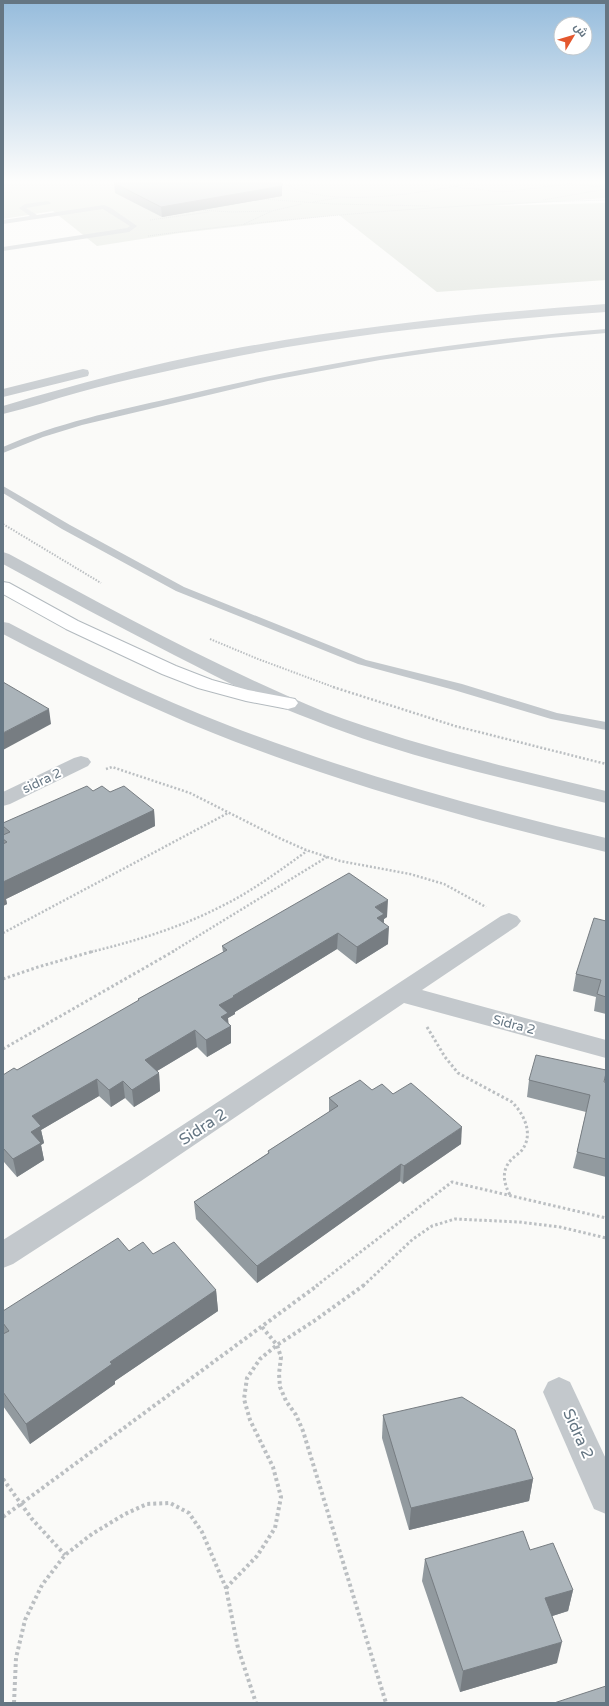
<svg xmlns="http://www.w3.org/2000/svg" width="609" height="1706" viewBox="0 0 609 1706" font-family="'Varela Round',Cairo,sans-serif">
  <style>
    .green { fill: #dadfd7 }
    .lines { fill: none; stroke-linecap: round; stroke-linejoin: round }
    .secondary-casing { stroke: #b3babf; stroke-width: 2 }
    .path-far4 { stroke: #bbbfc2; stroke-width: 1; stroke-dasharray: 1 1; stroke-linecap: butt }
    .path-far3 { stroke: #bbbfc2; stroke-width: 2; stroke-dasharray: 1.5 1.5; stroke-linecap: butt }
    .path-far2 { stroke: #bbbfc2; stroke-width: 2.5; stroke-dasharray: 2 2; stroke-linecap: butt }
    .path-far1 { stroke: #bbbfc2; stroke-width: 3; stroke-dasharray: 2.5 2.5; stroke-linecap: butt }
    .path { stroke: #bbbfc2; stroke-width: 4; stroke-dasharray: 3 3; stroke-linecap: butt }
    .service { fill: #c3c8cc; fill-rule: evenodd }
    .minor { fill: #c3c8cc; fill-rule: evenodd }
    .tertiary { fill: #c3c8cc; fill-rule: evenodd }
    .secondary { fill: #fff; fill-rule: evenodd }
    .wall { fill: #929a9f }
    .shaded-wall { fill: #777d82 }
    .building { fill: #aab3b9; stroke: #777d82 }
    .labels { text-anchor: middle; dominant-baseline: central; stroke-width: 4; stroke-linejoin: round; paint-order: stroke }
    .street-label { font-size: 13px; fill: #657683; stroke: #fff }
    .near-street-label { font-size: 16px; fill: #657683; stroke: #fff }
  </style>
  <rect width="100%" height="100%" fill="#fafaf8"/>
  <polygon class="green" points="3,183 606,183 606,198 493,206 606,203 606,280 437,292 339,215 180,233 97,246 53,211 3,219"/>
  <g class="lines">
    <g class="secondary-casing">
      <polygon id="secondary" points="3,582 9,583 78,621 176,666 212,680 248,690 295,699 298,703 295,707 288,709 246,701 198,688 162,674 66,629 3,594"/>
    </g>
    <g class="path-far4">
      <path d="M 289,183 L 288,185 C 293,188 299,191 305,192 C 355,205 424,192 474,183"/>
      <polyline points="456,187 503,192 569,184 606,187"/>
      <polyline points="3,192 12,192"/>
      <polyline points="262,199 332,204 429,206"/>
      <polyline points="543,200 606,189"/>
      <polyline points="313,202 338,198"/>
      <polyline points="199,210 232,212 270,211"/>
      <polyline points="150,220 209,212"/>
      <polyline points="244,224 272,211 302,204"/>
      <path d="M 148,236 C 300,216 453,204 606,200"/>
    </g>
    <g class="path-far3">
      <polyline points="3,524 101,583"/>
      <polyline points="210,639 258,659 336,688"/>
    </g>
    <g class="path-far2">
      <polyline points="333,687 455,726 606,764"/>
      <polyline points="106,769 112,767 190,793 279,838 306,850 340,861 410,874 444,884 486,907"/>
      <polyline points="3,933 228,813"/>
      <path d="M 91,952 C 135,941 179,928 220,907 C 251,892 279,871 307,851"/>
      <polyline points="172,952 327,857"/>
    </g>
    <g class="path-far1">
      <polyline points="3,979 38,967 94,951"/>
      <path d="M 427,1027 L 445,1057 L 458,1073 L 512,1102 C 524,1114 534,1134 522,1150 C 520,1153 516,1155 513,1158 C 501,1169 503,1182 510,1195"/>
      <polyline points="3,1049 174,951"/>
      <polyline points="316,1286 452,1182 606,1218"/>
      <polyline points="363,1286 413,1239 432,1226 455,1219 519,1222 560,1227 606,1238"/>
    </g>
    <g class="path">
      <polyline points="262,1327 277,1345 281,1357 279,1374 280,1387 286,1401 296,1415 303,1431 386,1703"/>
      <polyline points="3,1479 32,1519 65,1555"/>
      <polyline points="3,1517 318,1285"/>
      <polyline points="226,1588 257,1556 275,1528 281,1497 273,1467 250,1420 244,1399 247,1378 260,1359 277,1345 314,1321 364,1285"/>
      <polyline points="14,1703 16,1658 25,1620 42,1585 65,1555 92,1534 125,1514 147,1504 170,1503 189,1513 202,1532 226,1588 238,1648 256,1703"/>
    </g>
    <g class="service">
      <polygon points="48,201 51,203 50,204 26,208 37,215 104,205 111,208 137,226 129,232 3,251 3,247 127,228 130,226 103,209 3,224 3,220 30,216 19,208 25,204"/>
      <path d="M 606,329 L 606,333 L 549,338 L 436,352 L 380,360 L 268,381 L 82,425 L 43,437 L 3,453 L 3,447 C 57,423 115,411 172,398 C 315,363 459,341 606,329 Z"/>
      <polygon points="3,486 70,525 184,587 366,660 462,684 557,713 606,722 606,730 551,719 454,690 358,664 176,591 62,529 3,493"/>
    </g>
    <g class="minor">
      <polygon points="81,756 88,758 91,762 88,766 10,804 3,806 3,792 74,758"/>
      <path d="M 509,913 L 517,916 L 521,921 L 517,926 L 422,990 L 606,1040 L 606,1058 L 404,1003 L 141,1181 L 13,1264 L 3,1268 L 3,1240 C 171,1135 335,1024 501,916 Z"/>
      <polygon points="559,1377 570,1382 606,1459 606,1514 594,1509 543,1392 548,1382"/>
    </g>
    <g class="tertiary">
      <path d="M 606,304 L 606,312 C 478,321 350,333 224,359 C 176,369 127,379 80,392 C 54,399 29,408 3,414 L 3,406 C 77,384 151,364 227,350 C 353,327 479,313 606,304 Z"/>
      <polygon points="83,369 88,370 89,373 88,376 3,397 3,389"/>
      <path d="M 3,552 L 9,554 C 112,610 216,667 325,712 C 351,722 378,730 405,739 C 471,759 539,775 606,791 L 606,803 C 507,779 407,758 313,720 C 265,702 219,678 174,655 C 116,625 59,595 3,564 Z"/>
      <path d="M 3,622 L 9,623 C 81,661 154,697 230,726 C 352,773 478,808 606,838 L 606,852 C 473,820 341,784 213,733 C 141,704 72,670 3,634 Z"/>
    </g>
    <use href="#secondary" class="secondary"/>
  </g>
  <g class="wall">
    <polygon points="114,183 282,196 162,217 115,193"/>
    <polygon points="93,791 110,792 154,810 155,826 6,899 7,904 3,906 3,823"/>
    <polygon points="387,917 384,919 384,923 388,944 356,964 337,949 235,1012 235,1014 228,1018 228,1024 231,1026 231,1043 207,1057 197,1047 157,1071 159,1073 160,1091 134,1107 125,1098 111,1107 99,1096 41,1130 44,1143 41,1145 44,1160 17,1177 4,1162 3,1163 3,1075 17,1070 138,1001 138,999 223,952 222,946"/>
    <polygon points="606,921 606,1014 594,1011 596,997 573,991 576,974"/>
    <polygon points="529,1080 606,1082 606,1177 573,1168 577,1152 586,1112 527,1097"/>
    <polygon points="372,1090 393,1094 461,1144 403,1184 400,1181 257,1283 196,1219 194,1202 268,1153 268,1151 329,1112 329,1098"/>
    <polygon points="129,1251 153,1254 216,1290 218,1311 115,1381 115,1384 30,1444 3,1406 3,1311"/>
    <polygon points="383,1415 533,1479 529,1501 409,1530 382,1438"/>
    <polygon points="530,1550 573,1590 568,1611 552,1616 557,1663 460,1692 422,1581 425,1559"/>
  </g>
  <g class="shaded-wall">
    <polygon points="282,186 282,196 162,217 161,207"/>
    <polygon points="49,709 51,724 3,750 3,733"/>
    <polygon points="154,810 155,826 6,899 7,904 3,906 3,882"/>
    <polygon points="388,900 387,917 384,919 383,930 389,927 388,944 356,964 357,947 375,907"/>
    <polygon points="338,933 337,949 235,1012 235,1014 228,1018 229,1027 231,1026 231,1043 207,1057 206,1040 219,1005 233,996"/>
    <polygon points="195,1030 197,1047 147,1077 145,1060"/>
    <polygon points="159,1073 160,1091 134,1107 132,1090"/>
    <polygon points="97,1079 99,1096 41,1130 44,1143 41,1145 44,1160 17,1177 13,1159 31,1132 32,1116"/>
    <polygon points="123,1081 125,1098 111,1107 109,1090"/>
    <polygon points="462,1127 461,1144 403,1184 404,1166"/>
    <polygon points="401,1164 400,1181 257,1283 257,1266"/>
    <polygon points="216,1290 218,1311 115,1381 115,1384 30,1444 26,1424 110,1362"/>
    <polygon points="533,1479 529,1501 409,1530 411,1508"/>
    <polygon points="573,1590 568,1611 540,1620 545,1598"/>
    <polygon points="562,1642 557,1663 460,1692 463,1671"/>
  </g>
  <g class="building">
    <polygon points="114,183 282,183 282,186 161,207"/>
    <polygon points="3,682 49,709 3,733"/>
    <polygon points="87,786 93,791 102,786 110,792 124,786 154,810 3,882 3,844 7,842 3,839 3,835 10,832 3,826 3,823"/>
    <polygon points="349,873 388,900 375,907 384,914 377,918 389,927 357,947 338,933 233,996 234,997 219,1005 228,1013 221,1017 231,1026 206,1040 195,1030 145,1060 159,1073 132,1090 123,1081 109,1090 97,1079 32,1116 41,1126 31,1132 41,1143 13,1159 3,1148 3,1075 14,1068 17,1070 139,1000 138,999 227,950 222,946"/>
    <polygon points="594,918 606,921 606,997 597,994 601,980 576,974"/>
    <polygon points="536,1055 606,1070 606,1073 604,1082 606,1082 606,1159 577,1152 590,1095 529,1080"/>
    <polygon points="360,1080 372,1090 382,1084 393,1094 411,1083 462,1127 404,1166 401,1164 257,1266 194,1202 269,1153 268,1151 338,1106 329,1098"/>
    <polygon points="118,1238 129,1251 143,1242 153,1254 174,1242 216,1290 110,1362 112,1364 26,1424 3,1392 3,1354 4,1354 3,1353 3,1334 9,1331 3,1323 3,1311"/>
    <polygon points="462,1397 515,1430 533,1479 411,1508 383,1415"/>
    <polygon points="523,1531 530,1550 553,1543 573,1590 545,1598 562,1642 463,1671 425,1559"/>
    <polygon points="606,1686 606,1703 554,1703"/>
  </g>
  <linearGradient id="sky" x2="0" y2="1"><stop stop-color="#96bcdc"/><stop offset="0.43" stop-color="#fdfdfc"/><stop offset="1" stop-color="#fdfdfc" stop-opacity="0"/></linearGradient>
  <rect width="609" height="421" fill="url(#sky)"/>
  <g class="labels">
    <g class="street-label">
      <text transform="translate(42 781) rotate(-25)">sidra 2</text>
      <text transform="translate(514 1025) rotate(15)">Sidra 2</text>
    </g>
    <g class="near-street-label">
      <text transform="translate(203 1127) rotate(-33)">Sidra 2</text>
      <text transform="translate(578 1434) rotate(66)">Sidra 2</text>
    </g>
  </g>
  <rect width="609" height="1706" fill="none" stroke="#657683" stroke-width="8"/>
  <g transform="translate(573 36) rotate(52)"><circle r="19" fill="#ffffff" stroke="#c1c8cd"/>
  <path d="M0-3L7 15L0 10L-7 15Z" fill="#e4572e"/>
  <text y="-6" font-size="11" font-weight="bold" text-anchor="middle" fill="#657683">ش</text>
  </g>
</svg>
